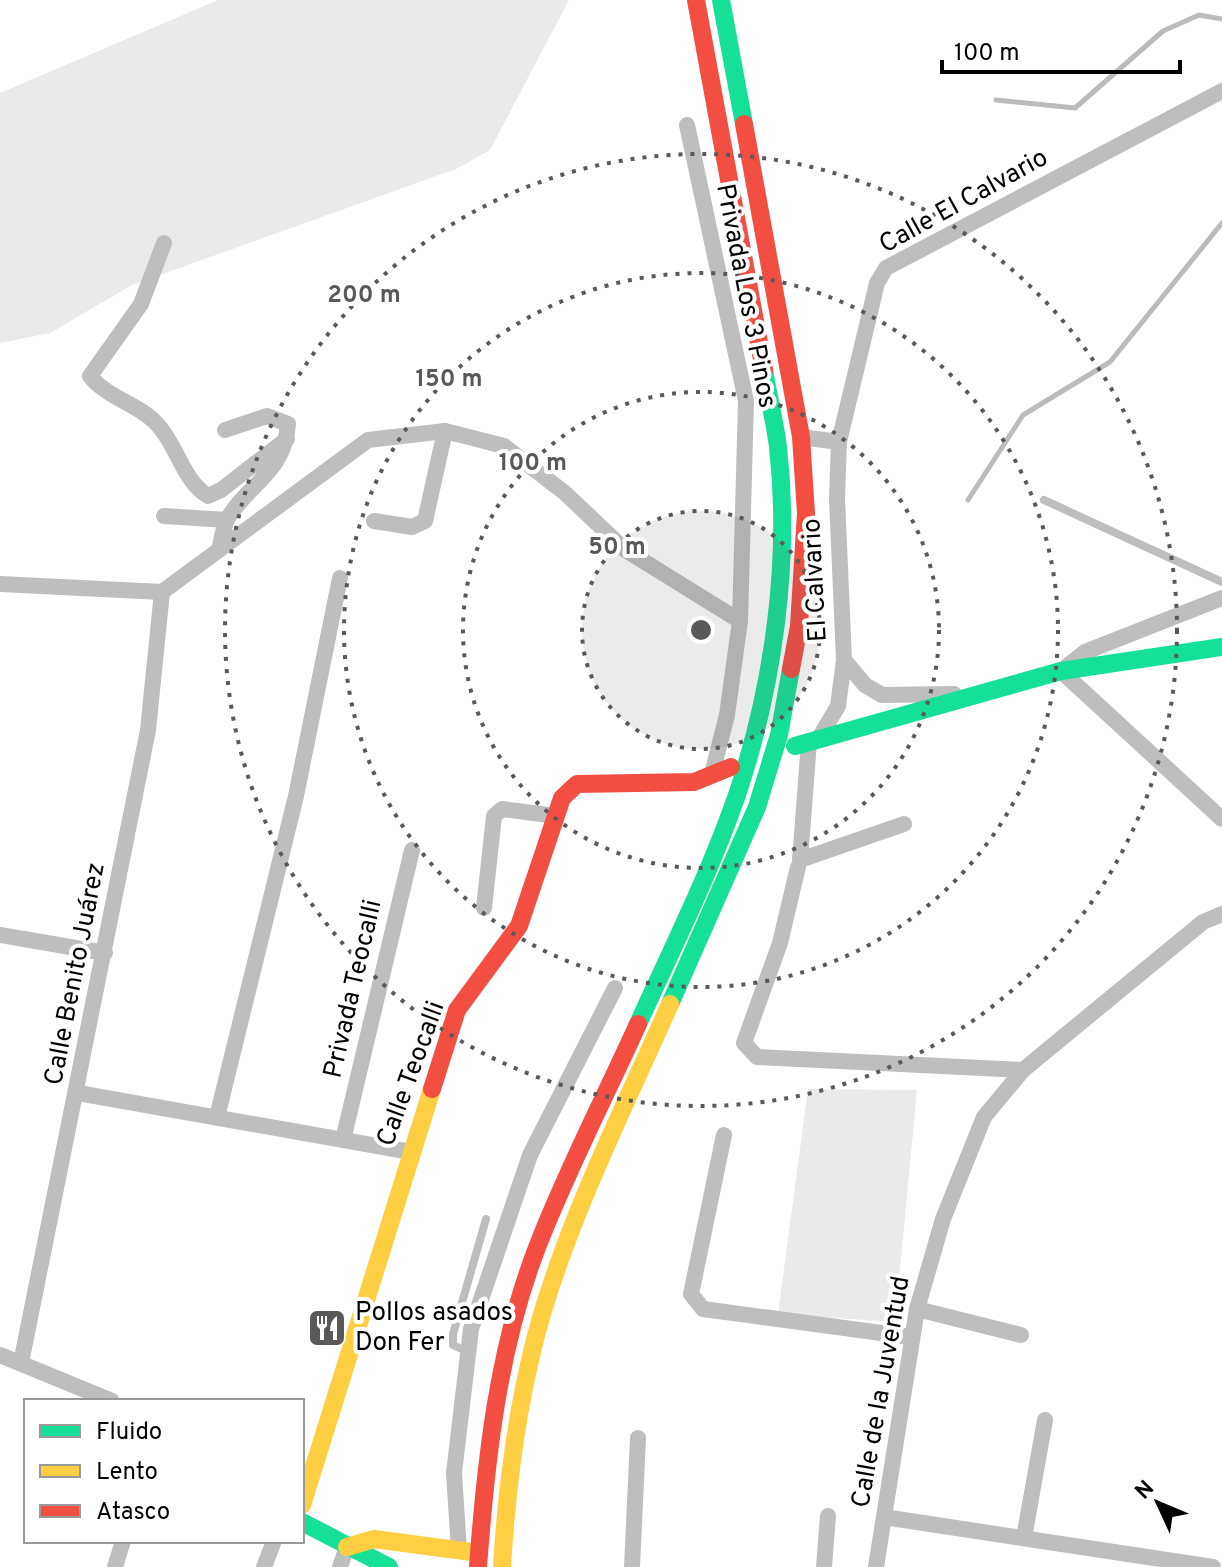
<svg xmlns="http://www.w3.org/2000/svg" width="1222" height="1567" viewBox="0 0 1222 1567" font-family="Overpass,sans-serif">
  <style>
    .green { fill: #eaeaea }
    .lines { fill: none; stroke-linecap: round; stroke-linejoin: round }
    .stream { stroke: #bcbcbc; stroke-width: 5 }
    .lane { stroke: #bebebe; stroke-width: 8 }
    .street { stroke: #bebebe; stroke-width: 16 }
    .fast { stroke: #16e098; stroke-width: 18 }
    .slow { stroke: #ffcf43; stroke-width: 18 }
    .jam { stroke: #f24e42; stroke-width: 18 }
    .ring { fill: none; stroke: #595959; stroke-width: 4; stroke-dasharray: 4 8 }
    .labels { text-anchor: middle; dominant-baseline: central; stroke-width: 8; stroke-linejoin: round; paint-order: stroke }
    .street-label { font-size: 26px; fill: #000; stroke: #fff }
    .poi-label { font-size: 26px; fill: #000; stroke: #fff; text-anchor: start }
    .centre { fill: #595959; stroke: #fff; stroke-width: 4 }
    .ring-label { font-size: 24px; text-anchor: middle; font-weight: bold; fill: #595959; stroke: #fff; stroke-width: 8; stroke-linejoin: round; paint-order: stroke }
  </style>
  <rect width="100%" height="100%" fill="#fff"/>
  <g class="green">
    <polygon points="218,0 569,0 490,150 456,169 132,285 50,333 0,343 0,93"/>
    <polygon points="808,1089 917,1090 895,1322 778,1314"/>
  </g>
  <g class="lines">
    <g class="stream">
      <polyline points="996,100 1075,108 1163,31 1199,15 1222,19"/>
      <polyline points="968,500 1023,415 1110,362 1222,223"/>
    </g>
    <g class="lane">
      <polyline points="1044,500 1222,582"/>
      <polyline points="468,1352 453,1345 453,1334 486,1219"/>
    </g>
    <g class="street">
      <polyline points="687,125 746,401 740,621 727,715 712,774"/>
      <path d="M 164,243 L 141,304 L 90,376 C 107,398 139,404 157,424 C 177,445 183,481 208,496 L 221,490 L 287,439"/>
      <polyline points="801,437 839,442"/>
      <polyline points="164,516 227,520"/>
      <polyline points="374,521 412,527 425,521 445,431"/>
      <path d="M 220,546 C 222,538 223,528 227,520 C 245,486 285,473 288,424 L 267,416 L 225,430"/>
      <polyline points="0,584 162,592 368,440 445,431 504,446 565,493 624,549 740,621"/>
      <polyline points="1222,598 1085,652 1061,671 1222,819"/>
      <polyline points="954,694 882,695 865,685 844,660 837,498 839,442 877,283 886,268 1222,91"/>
      <polyline points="819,738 838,706 844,660"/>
      <polyline points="809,742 800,860 904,824"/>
      <polyline points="798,867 780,943 744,1043 757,1057 1023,1070"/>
      <polyline points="484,908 494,816 502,809 556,816"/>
      <polyline points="0,935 105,953"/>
      <polyline points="78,1093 411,1152"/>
      <polyline points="217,1117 296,796 340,578"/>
      <polyline points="724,1135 691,1294 703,1309 911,1337"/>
      <polyline points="343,1140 412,850"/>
      <polyline points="917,1309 1021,1335"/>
      <polyline points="0,1355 112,1401"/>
      <polyline points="21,1363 148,730 162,592"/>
      <polyline points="884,1517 1213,1567"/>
      <polyline points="1024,1538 1045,1420"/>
      <polyline points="459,1550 454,1473 471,1329 530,1155 615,988"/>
      <polyline points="115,1567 123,1541"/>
      <polyline points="264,1567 274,1541"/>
      <polyline points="340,1567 347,1547"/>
      <polyline points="632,1567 638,1438"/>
      <polyline points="824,1567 828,1516"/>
      <polyline points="876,1567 917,1309 943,1219 984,1117 1023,1070 1203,922 1222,914"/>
    </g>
    <g class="fast">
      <polyline points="721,0 744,124"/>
      <polyline points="795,746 1061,671 1222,647"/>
      <polyline points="670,1004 757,807 779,735 791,669"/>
      <path d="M 638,1024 C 672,949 710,873 737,795 C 773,687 791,562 778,447 C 775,422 768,395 764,370"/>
      <polyline points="302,1522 389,1567"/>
    </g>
    <g class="slow">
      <polyline points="302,1505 432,1089"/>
      <polyline points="347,1547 374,1539 479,1553"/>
      <path d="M 502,1567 C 507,1483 518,1396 542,1314 C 574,1207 625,1106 670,1004"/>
    </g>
    <g class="jam">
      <polyline points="696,0 764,370"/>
      <polyline points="744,124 801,437 806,513 799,626 791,669"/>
      <polyline points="432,1089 457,1010 519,926 562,798 577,784 694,782 731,767"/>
      <path d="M 478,1567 C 486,1459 498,1347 538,1245 C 567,1170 605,1097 638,1024"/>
    </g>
  </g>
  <circle cx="701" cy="630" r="119" fill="#595959" fill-opacity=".12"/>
  <g class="ring">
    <circle cx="701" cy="630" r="119"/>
    <circle cx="701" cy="630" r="238"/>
    <circle cx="701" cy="630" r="357"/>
    <circle cx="701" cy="630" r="476"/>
  </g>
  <defs>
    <g id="restaurant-square" transform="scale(2)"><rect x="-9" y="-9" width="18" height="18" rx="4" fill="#595959" stroke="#fff"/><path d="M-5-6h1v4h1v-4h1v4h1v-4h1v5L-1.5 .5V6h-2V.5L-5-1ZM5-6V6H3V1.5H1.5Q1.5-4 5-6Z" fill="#fff"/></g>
  </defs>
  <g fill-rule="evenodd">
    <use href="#restaurant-square" x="327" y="1328"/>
  </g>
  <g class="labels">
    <g class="street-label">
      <text transform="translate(964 202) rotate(-29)">Calle El Calvario</text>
      <text transform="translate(745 296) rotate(79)">Privada Los 3 Pinos</text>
      <text transform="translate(816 580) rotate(-93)">El Calvario</text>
      <text transform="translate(76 974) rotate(-79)">Calle Benito Juárez</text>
      <text transform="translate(354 989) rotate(-77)">Privada Teocalli</text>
      <text transform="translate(412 1074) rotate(-70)">Calle Teocalli</text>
      <text transform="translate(882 1392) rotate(-80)">Calle de la Juventud</text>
    </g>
    <g class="poi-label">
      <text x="355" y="1313">Pollos asados<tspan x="355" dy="30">Don Fer</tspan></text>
    </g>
  </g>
  <circle cx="701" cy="630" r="12" class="centre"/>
  <g class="ring-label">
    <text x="364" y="302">200 m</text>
    <text x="449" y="386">150 m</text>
    <text x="533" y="470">100 m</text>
    <text x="617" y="554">50 m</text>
  </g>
  <rect x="24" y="1399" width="280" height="144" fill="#ffffff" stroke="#999999" stroke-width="2"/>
  <rect x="40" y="1425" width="40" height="12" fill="#16e098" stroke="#999999" stroke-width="2"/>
  <text x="96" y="1439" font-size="24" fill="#000000">Fluido</text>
  <rect x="40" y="1465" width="40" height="12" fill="#ffcf43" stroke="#999999" stroke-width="2"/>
  <text x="96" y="1479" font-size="24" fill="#000000">Lento</text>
  <rect x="40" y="1505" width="40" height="12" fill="#f24e42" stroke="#999999" stroke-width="2"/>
  <text x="96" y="1519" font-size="24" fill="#000000">Atasco</text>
  <g transform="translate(1158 1503) rotate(314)" stroke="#ffffff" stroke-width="6" paint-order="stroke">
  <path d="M0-6L14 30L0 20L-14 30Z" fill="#000000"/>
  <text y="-12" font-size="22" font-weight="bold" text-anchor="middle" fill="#000000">N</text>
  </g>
  <path d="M942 60v12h238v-12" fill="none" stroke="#000000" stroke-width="4"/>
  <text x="954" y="60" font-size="24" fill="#000000" stroke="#ffffff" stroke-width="6" paint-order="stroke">100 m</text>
</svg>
